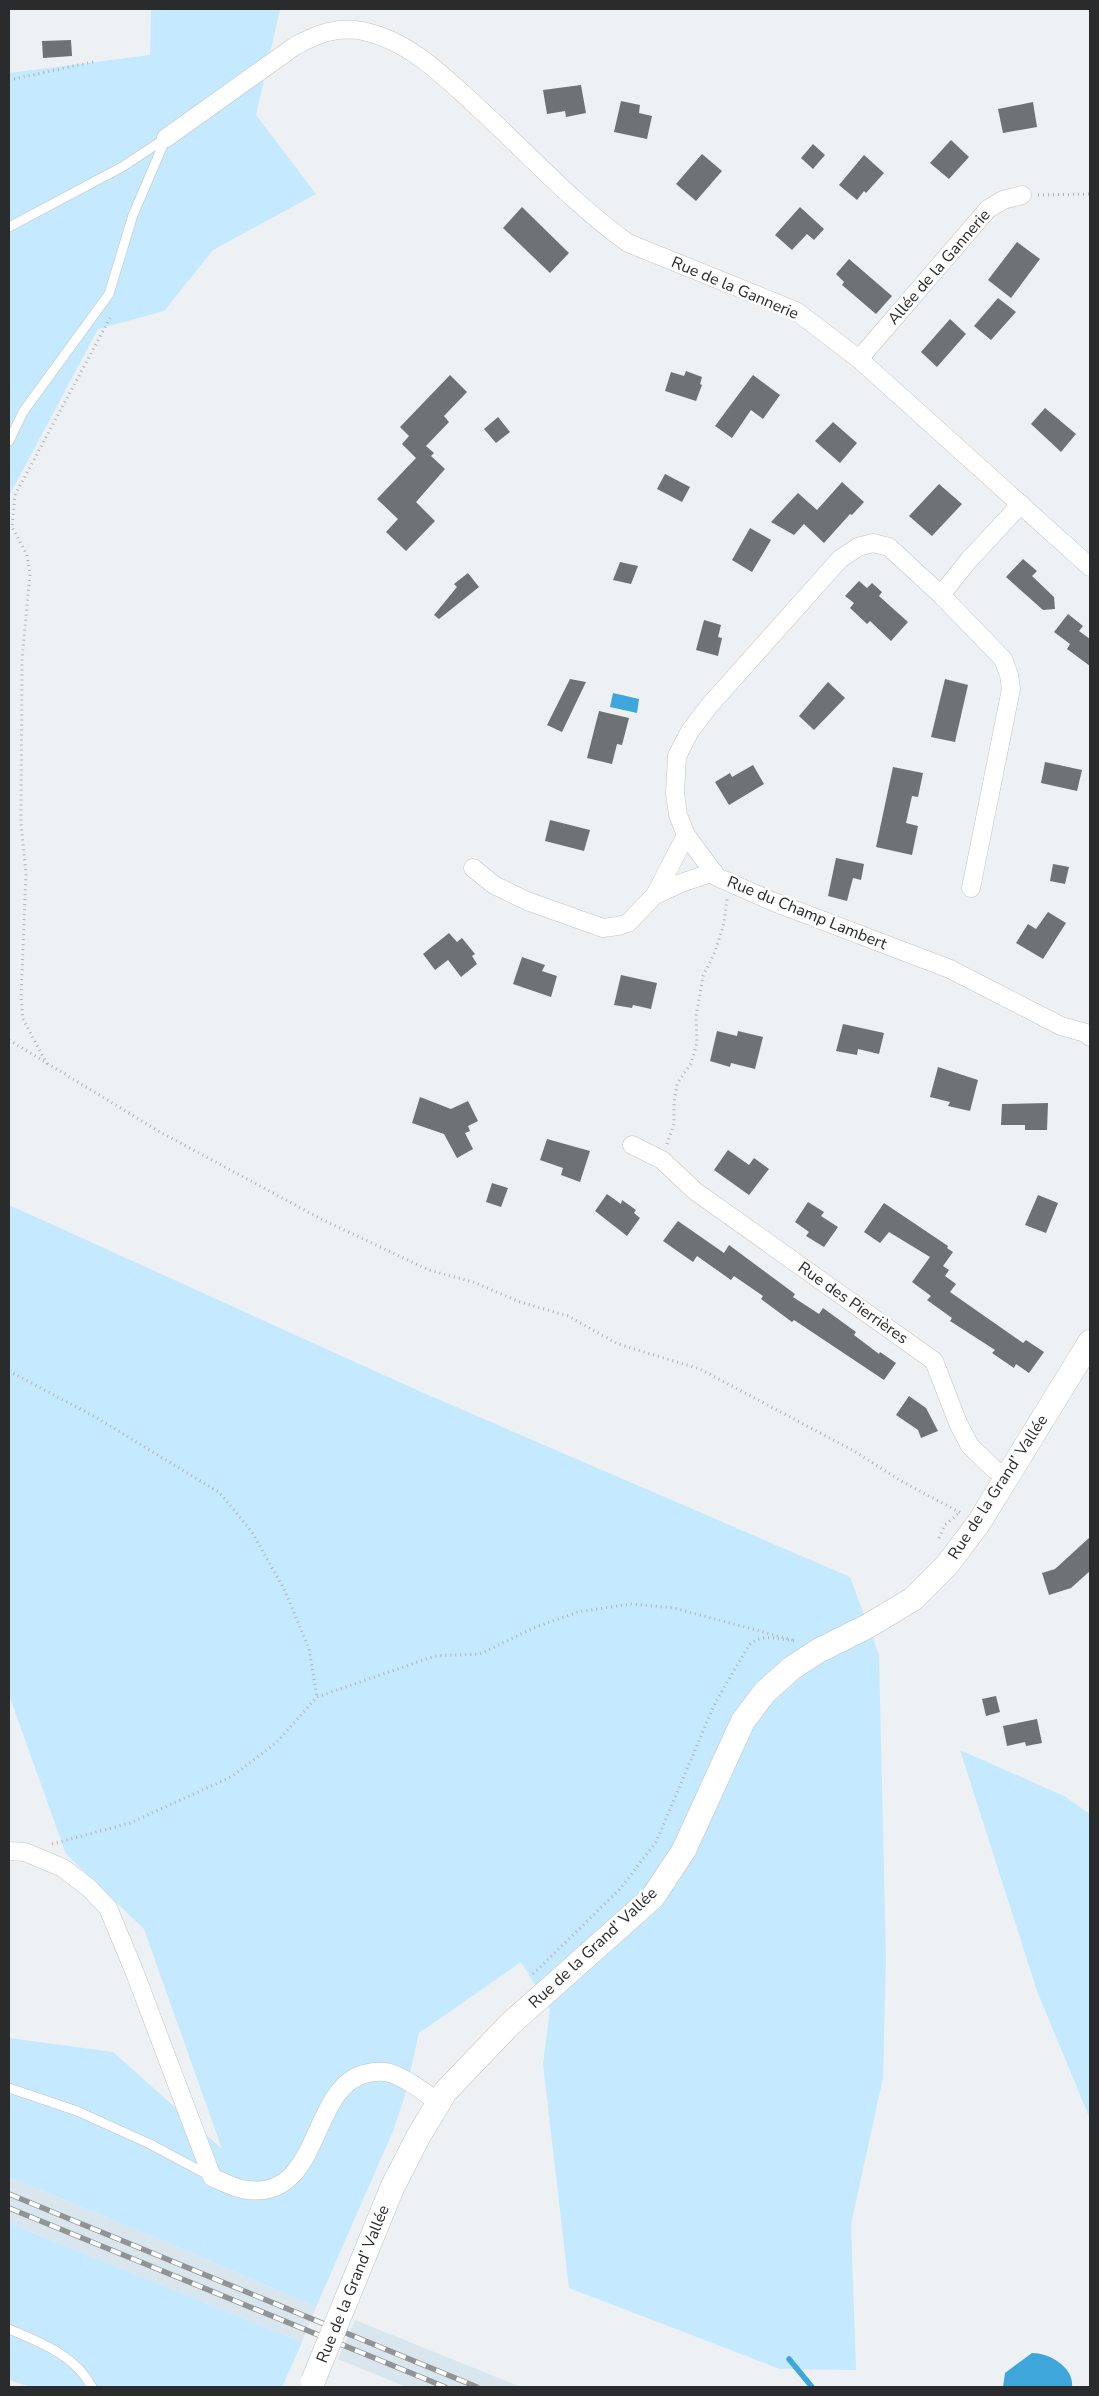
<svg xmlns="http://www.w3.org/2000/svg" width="1099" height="2396" viewBox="0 0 1099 2396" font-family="'Nunito Sans',sans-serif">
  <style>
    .built { fill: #dae6ed }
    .green { fill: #c5e9fe }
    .water { fill: #3ea6da }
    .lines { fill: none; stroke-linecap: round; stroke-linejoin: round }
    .stream { stroke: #3ea6da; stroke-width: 5.5 }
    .building { fill: #6e7274 }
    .lane-casing { stroke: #c0c4c7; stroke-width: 10 }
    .street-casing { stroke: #c0c4c7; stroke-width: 19 }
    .secondary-casing { stroke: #c0c4c7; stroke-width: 25 }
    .path { stroke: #b0b3b5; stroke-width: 3; stroke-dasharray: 1 4; stroke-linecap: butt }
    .lane { stroke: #fff; stroke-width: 9 }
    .street { stroke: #fff; stroke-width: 18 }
    .secondary { stroke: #fff; stroke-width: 24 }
    .rail-casing { stroke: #919496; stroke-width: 5.5 }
    .rail { stroke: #fff; stroke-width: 4; stroke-dasharray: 11; stroke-linecap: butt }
    .secondary-bridge-casing { stroke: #c0c4c7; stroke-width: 25; stroke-linecap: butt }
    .secondary-bridge { stroke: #fff; stroke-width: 24 }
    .labels { text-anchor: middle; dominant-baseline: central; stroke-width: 5; stroke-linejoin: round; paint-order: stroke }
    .street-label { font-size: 16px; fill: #2a2b2c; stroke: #fff }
  </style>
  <rect width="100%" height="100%" fill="#edf1f4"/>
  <g class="built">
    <polygon points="9,2177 162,2240 316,2307 302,2342 9,2223"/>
    <polygon points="355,2320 521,2387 406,2387 338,2359"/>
  </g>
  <g class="green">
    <polygon points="151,9 280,9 256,115 316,194 213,250 164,311 98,329 9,496 9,73 150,55"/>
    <polygon points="9,1205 419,1391 850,1577 879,1655 886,1959 883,2078 851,2224 856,2370 780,2369 569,2288 543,2064 550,2009 521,1962 419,2033 405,2095 393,2131 316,2307 162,2240 9,2177 9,2038 113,2052 222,2149 144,1929 66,1854 9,1695"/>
    <polygon points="960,1750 1064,1796 1090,1814 1090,2119 1037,1991"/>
    <polygon points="9,2223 302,2342 282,2387 31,2387 9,2380"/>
  </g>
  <g class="water">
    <polygon points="613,693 639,699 637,713 610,707"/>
    <path d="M 1032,2353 C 1049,2353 1074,2367 1072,2387 L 1003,2387 L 1005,2373 Z"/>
  </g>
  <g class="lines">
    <polyline class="stream" points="789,2359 812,2387"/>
  </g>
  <g class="building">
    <polygon points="71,40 72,56 43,58 42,41"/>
    <polygon points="581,85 586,113 566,117 565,111 547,114 543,90"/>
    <polygon points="621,101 640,105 639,113 652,116 647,139 614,132"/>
    <polygon points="1033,102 1037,127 1003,133 998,109"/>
    <polygon points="951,140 969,157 949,179 930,163"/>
    <polygon points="813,144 825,155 813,169 801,158"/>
    <polygon points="702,154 722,171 696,201 676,184"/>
    <polygon points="864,155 884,173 866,193 864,191 857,200 839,185"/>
    <polygon points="522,207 569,253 550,273 503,228"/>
    <polygon points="800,207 824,229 814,240 807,234 792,250 775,235"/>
    <polygon points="1017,242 1040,259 1011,298 988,280"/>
    <polygon points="849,259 892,296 876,314 842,285 844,282 836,274"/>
    <polygon points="998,298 1016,312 991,340 974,326"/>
    <polygon points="950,319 966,334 937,367 921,352"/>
    <polygon points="686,371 702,377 700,384 702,385 696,401 665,391 671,372 684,376"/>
    <polygon points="450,375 467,392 444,416 449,422 426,446 434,453 431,456 445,469 416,502 435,521 406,551 386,532 398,519 377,499 416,458 402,444 409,436 400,427"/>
    <polygon points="753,375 780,395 763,419 751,410 732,438 715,426"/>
    <polygon points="1045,408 1076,434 1061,452 1031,424"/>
    <polygon points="498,417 510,432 496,443 484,429"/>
    <polygon points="833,422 857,443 840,463 815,441"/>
    <polygon points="665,474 690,487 682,502 657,489"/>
    <polygon points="842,482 864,502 852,515 850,514 824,543 804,524 794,535 771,522 798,493 817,510"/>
    <polygon points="939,484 962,504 932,536 909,516"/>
    <polygon points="750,528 771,540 752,572 732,560"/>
    <polygon points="1023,559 1037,571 1032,576 1054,597 1055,609 1043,610 1006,577"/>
    <polygon points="620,562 638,566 631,584 613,580"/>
    <polygon points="468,573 479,587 439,619 434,615 457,587 454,584"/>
    <polygon points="859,581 867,588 872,583 882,592 879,596 908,622 891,641 870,621 867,624 850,608 854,603 845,596"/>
    <polygon points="1068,614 1083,626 1079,631 1090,639 1090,666 1067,649 1070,644 1054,632"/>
    <polygon points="704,620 721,625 718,637 722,638 718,656 696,650"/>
    <polygon points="570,679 586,682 562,732 547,725"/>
    <polygon points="945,679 968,685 955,742 931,737"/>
    <polygon points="828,682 845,698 814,730 799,716"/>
    <polygon points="599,711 629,718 622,745 617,744 612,764 587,758"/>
    <polygon points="1045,762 1082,770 1077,791 1041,783"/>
    <polygon points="753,765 764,784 729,805 715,782 730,773 732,777"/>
    <polygon points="893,767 923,773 918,797 912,796 906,823 918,826 912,855 876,847"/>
    <polygon points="550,820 590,830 584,851 545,841"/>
    <polygon points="836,858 864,864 861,880 853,878 847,901 828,896"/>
    <polygon points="1053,864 1069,867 1065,884 1050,881"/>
    <polygon points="1048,912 1066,923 1043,959 1016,943 1028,924 1036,929"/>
    <polygon points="449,933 457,942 462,938 475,954 472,956 477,964 461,977 448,960 435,970 423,954"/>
    <polygon points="522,957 545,965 542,971 557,976 551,997 513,984"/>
    <polygon points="621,975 657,983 651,1009 633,1005 632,1008 614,1005"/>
    <polygon points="843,1024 884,1033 879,1054 858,1049 857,1055 836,1051"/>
    <polygon points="717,1031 737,1036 738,1031 763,1037 755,1069 731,1063 730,1067 710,1061"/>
    <polygon points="938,1067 978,1080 970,1111 948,1106 950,1102 930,1097"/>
    <polygon points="420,1097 451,1109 468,1101 478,1121 468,1126 470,1131 465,1133 473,1149 457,1158 444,1134 412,1123"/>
    <polygon points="1048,1103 1047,1130 1025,1130 1025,1125 1001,1125 1002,1104"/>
    <polygon points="547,1139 590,1151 580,1182 561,1175 563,1168 540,1160"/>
    <polygon points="728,1150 749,1165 754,1158 769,1169 749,1195 714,1170"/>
    <polygon points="492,1183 508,1188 501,1207 486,1202"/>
    <polygon points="607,1194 621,1204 622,1200 636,1210 634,1213 640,1218 627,1236 595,1211"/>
    <polygon points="1038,1195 1058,1203 1046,1233 1025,1225"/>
    <polygon points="808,1202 824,1212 821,1216 838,1227 824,1247 806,1236 809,1232 795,1222"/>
    <polygon points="884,1203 948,1246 947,1248 953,1252 943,1266 949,1270 945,1276 956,1284 950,1292 1023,1343 1026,1340 1044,1352 1029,1373 1016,1364 1014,1368 992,1353 995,1350 950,1321 952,1318 927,1300 931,1296 912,1282 930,1257 889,1232 880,1243 864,1232"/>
    <polygon points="678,1221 724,1253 729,1245 795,1294 793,1297 819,1314 823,1308 856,1332 854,1335 879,1354 880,1352 896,1363 884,1380 794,1320 792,1322 761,1299 763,1296 734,1276 731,1280 697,1256 693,1262 663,1241"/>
    <polygon points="909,1396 926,1408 938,1431 921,1438 918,1430 896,1415"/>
    <polygon points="1090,1537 1090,1571 1071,1588 1049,1595 1042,1573 1055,1569"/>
    <polygon points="996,1696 1000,1712 986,1716 982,1699"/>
    <polygon points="1037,1719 1042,1743 1026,1746 1025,1742 1007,1746 1003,1726"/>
  </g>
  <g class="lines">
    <g class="lane-casing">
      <g id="lane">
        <polyline points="9,227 122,167 166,138 133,215 109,294 23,412 9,441"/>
        <polyline points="9,2088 77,2111 150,2144 210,2176"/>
        <path d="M 9,2329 C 41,2343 75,2355 92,2387"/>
      </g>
    </g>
    <g class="street-casing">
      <g id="street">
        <path d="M 166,138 L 295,46 C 317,34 337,26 363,31 C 409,41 440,73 473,103 C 524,149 572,203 628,243 L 796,311 L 859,359 L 1090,567"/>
        <polyline points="859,359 988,209 1003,200 1022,195"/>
        <polyline points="941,595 968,561 1021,504"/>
        <polyline points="473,868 494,885 527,901 603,928 618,926 628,923 655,895 686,835"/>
        <polyline points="971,888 1011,689 1009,675 1003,659 941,595 889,547 873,543 858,547 840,559 709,706 690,731 677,756 675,793 678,815 686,835 717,877 774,902 950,969 1061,1026 1086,1033 1090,1037"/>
        <polyline points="655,895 681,883 714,872"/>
        <polyline points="632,1145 662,1160 695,1191 934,1361 958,1423 970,1446 994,1469 1006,1477"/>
        <path d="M 9,1851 L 25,1852 L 63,1868 L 89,1888 L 108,1908 L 135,1973 L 212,2177 C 223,2182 235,2189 248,2190 C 321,2199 310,2089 364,2074 C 372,2072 382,2071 390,2073 C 408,2079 424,2092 439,2103"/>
      </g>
    </g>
    <g class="secondary-casing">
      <polyline id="secondary" points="354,2281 392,2188 418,2137 445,2092 510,2024 653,1897 684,1850 743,1721 765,1692 792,1668 818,1651 868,1626 913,1599 947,1565 978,1524 1090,1342"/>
    </g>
    <g class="path">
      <polyline points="9,80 97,61"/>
      <polyline points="1038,195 1090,194"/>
      <polyline points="9,1040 160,1132 323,1220 429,1270 473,1282 520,1302 568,1316 618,1344 700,1369 854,1451 901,1481 963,1514"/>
      <polyline points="47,1064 23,1019 21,997 26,874 21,824 22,659 30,574 27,555 12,527 15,495 110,318"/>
      <polyline points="667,1144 674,1124 674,1103 677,1084 691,1063 697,1043 696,1016 703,976 715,952 724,923 727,899"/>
      <polyline points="9,1371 97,1418 220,1493 252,1532 285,1591 309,1649 317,1697"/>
      <polyline points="939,1538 945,1525 960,1512"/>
      <polyline points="52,1844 130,1823 231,1777 276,1743 317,1697 435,1656 480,1654 533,1628 578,1612 630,1604 674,1608 793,1640"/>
      <path d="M 533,1974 L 620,1889 L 656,1842 L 715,1703 L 749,1645 C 764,1632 778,1640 796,1641"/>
    </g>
    <use href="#lane" class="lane"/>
    <use href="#street" class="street"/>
    <use href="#secondary" class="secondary"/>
    <g class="rail-casing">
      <g id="rail">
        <polyline points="9,2194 477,2387"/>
        <polyline points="9,2208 445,2387"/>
      </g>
    </g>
    <use href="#rail" class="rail"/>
    <g class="secondary-bridge-casing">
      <polyline id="secondary-bridge" points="313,2381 354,2281"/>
    </g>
    <use href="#secondary-bridge" class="secondary-bridge"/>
  </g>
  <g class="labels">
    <g class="street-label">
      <text transform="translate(939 267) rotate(-49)">Allée de la Gannerie</text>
      <text transform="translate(735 288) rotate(23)">Rue de la Gannerie</text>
      <text transform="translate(807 913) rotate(22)">Rue du Champ Lambert</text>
      <text transform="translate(853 1303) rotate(35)">Rue des Pierrières</text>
      <text transform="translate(998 1487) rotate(-57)">Rue de la Grand’ Vallée</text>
      <text transform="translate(593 1948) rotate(-43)">Rue de la Grand’ Vallée</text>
      <text transform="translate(353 2284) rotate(-68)">Rue de la Grand’ Vallée</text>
    </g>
  </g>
  <rect width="1099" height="2396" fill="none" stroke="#2a2b2c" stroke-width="20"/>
</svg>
